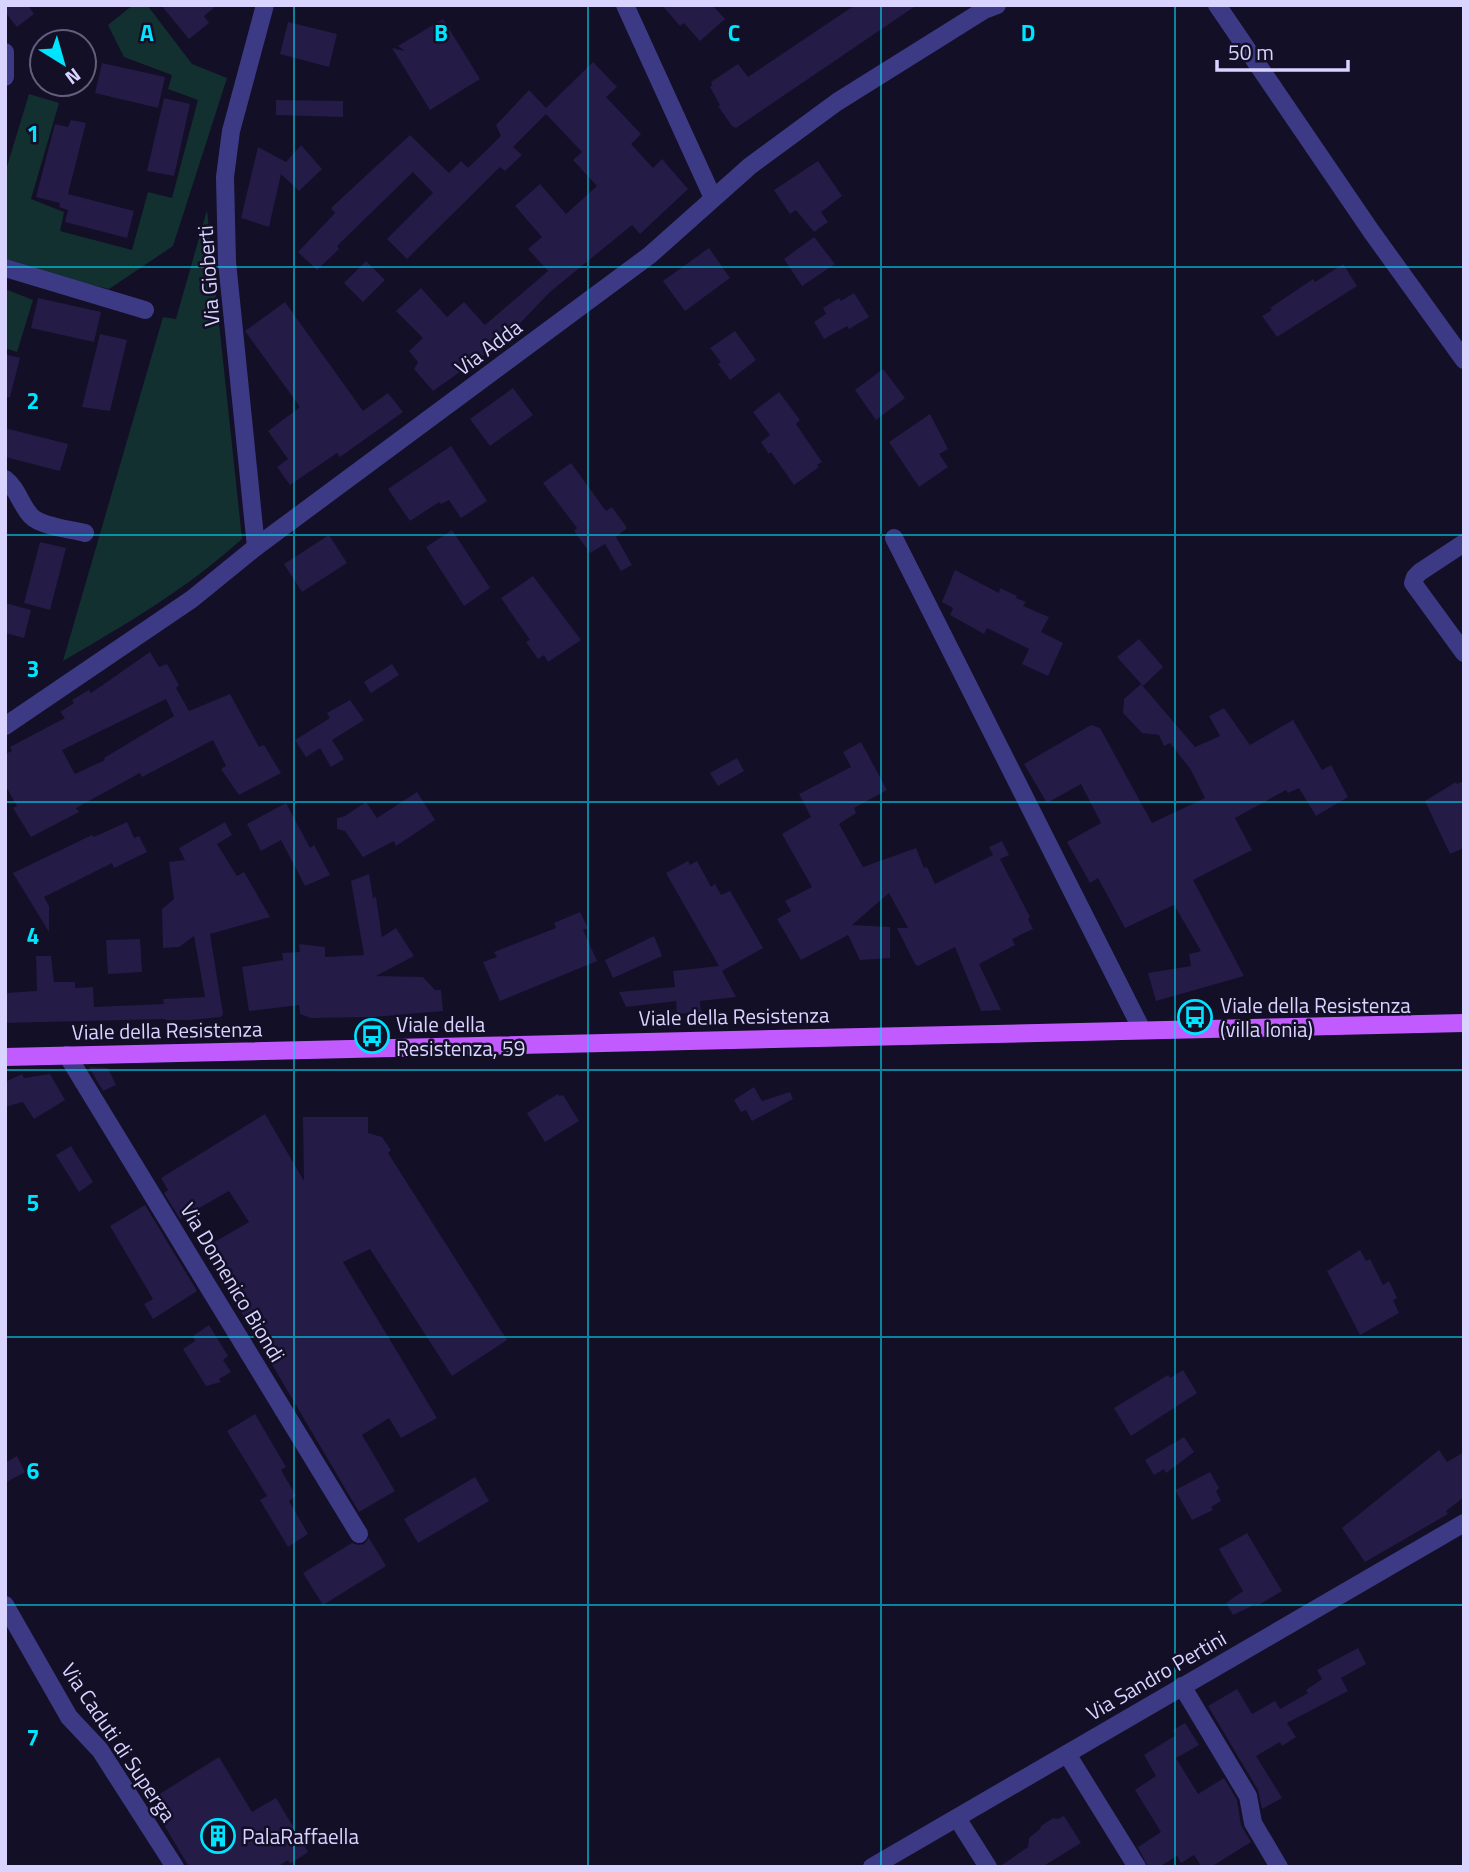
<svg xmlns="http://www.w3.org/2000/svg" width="1469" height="1872" viewBox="0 0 1469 1872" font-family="'Titillium Web',sans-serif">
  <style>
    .green { fill: #12302f }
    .building { fill: #241b47; fill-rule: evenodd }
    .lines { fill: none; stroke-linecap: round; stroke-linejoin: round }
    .minor { stroke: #3d3a85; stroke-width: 18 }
    .major { stroke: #c25bff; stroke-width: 18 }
    .grid { fill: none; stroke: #00e5ff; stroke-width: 2; stroke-opacity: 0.55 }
    .labels { text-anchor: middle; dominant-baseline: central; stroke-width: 5; stroke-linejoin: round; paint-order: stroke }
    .street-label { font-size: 21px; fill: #d9d4ff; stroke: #130f26 }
    .poi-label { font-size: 21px; fill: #d9d4ff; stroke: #130f26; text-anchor: start }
    .grid-label { font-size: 23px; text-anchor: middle; font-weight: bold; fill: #00e5ff; stroke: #130f26; stroke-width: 5; stroke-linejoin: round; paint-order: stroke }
  </style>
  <rect width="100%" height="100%" fill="#130f26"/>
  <g class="green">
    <polygon points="133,5 147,5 192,64 227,78 173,246 109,289 26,269 5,259 5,173 29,94 59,103 31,199 64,212 60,231 132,250 148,192 172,198 198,100 168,89 172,75 124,57 108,25"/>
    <path d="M 207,210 L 242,539 C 185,590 128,623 63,661 L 163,317 L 176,319 Z"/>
    <polygon points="5,289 33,300 17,352 5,348"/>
  </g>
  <g class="building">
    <polygon points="5,5 28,5 34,14 17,27 5,12"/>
    <polygon points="161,5 217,5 204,16 209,23 189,39"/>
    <polygon points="662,5 712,5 725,19 700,41 684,23 680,26"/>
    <polygon points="855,5 917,5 736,128 732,126 718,106 720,105 710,87 712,85 711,82 738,64 748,77"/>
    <polygon points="443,19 480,79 430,110 392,48 405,51 398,46"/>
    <polygon points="288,22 337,34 329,67 280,54"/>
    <polygon points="593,62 617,87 606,97 641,134 631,144 653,168 662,159 688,189 640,234 632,225 550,292 501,343 433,391 414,369 418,362 409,351 423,338 396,311 421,288 447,317 464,302 485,325 548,271 528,249 542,237 515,206 540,184 566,214 597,186 573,160 582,152 546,114 513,147 522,155 505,171 500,167 407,259 387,239 433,193 413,172 337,246 339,249 317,270 298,252 335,213 331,208 410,135 449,173 461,161 468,168 501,136 496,125 529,90 546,108"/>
    <polygon points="102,63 165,77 158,108 95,93"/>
    <polygon points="164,98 190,104 174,176 147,171"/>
    <polygon points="276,100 343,101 343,117 276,115"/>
    <polygon points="71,120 86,123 68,194 134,211 127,238 65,222 68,210 59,207 60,203 36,197 55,124 68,127"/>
    <polygon points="301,145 322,169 299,191 281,174 269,227 241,218 258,147 286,162"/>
    <polygon points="818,161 842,196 821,212 828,222 814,232 796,210 790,214 774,190"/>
    <polygon points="814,237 835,264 802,286 784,259"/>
    <polygon points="709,248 730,278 685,311 663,281"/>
    <polygon points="366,261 385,280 363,302 344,283"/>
    <polygon points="1343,264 1357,286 1277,337 1262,316 1272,310 1270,308 1313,279 1315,282"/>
    <polygon points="854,293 869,317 849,329 847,326 824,339 814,322 826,314 823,308 839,298 841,301"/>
    <polygon points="38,298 101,312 94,342 31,328"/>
    <polygon points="285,302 363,411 388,393 403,412 340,457 337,453 290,485 277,467 288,459 268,431 300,407 245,331"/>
    <polygon points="735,331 756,360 730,380 718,364 721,362 710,348"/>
    <polygon points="100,334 127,340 110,411 82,407"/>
    <polygon points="5,354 20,358 10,397 5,397"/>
    <polygon points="883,369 905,398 876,420 855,390"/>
    <polygon points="513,388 533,415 490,446 470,419"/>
    <polygon points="779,392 800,420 796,424 822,462 817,465 819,467 794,485 771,452 769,454 761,442 770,435 753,412"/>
    <polygon points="930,414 948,449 939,454 948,467 919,487 889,442"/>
    <polygon points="5,428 68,444 60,471 5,457"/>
    <polygon points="451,446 487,501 461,518 449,500 441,504 439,502 410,521 388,489"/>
    <polygon points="571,463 606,511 612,507 627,528 616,537 632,565 621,571 605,544 590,553 574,531 577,528 543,483"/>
    <polygon points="452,530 490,588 464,606 426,547"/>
    <polygon points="329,535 347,563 302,592 284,564"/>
    <polygon points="40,542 66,548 50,610 24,603"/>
    <polygon points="955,570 999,593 1000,588 1017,596 1016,598 1026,602 1023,606 1049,617 1041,632 1063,643 1048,676 1022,664 1029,649 987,628 984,634 950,615 953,608 942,602"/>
    <polygon points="533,576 581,640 548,662 544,655 538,659 526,642 530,640 501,598"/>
    <polygon points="5,603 31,610 24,638 5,633"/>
    <polygon points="1139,639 1163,667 1143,686 1117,657"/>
    <path d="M 150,652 L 159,667 L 167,664 L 179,685 L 176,688 L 189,711 L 230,694 L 259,747 L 264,745 L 281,773 L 239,795 L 221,769 L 226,766 L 213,740 L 142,777 L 140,773 L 76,808 L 79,812 L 31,837 L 13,808 L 17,806 L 5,785 L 5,754 L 12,751 L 10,747 L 65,718 L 60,712 L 74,703 L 72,700 L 89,690 L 91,693 ZM 166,699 L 174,716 L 104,758 L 105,760 L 75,774 L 62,750 Z"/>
    <polygon points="392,664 399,675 371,693 364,682"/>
    <polygon points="1141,684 1195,747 1220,736 1209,716 1224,708 1250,745 1293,720 1322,770 1331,765 1348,797 1316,816 1299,788 1288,793 1286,790 1235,818 1252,850 1193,880 1244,976 1156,1001 1148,973 1191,966 1189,954 1201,951 1174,905 1125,928 1098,878 1090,883 1067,842 1101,823 1081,784 1047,803 1024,764 1091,725 1100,728 1152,823 1205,798 1191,770 1170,743 1164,746 1159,735 1142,733 1123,713 1124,699"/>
    <polygon points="350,700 364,720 332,740 344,759 331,767 320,748 306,757 295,740 330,718 327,713"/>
    <polygon points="861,742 887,790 854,808 856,813 839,824 863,867 916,848 924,868 927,867 935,884 993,855 989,847 1002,841 1009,855 1000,859 1030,917 1028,919 1033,929 1012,939 1015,945 979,964 1001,1010 981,1011 955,947 918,966 915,964 897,928 908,928 889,893 852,925 890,927 890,958 860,960 848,935 801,960 777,919 791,911 785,901 812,887 782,834 811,817 799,794 851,767 843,752"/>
    <polygon points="737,758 744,771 718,786 710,773"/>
    <polygon points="1464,781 1464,848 1450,854 1425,801 1456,782 1457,784"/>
    <polygon points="417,792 435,820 396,846 394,841 363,857 345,831 337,829 337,818 345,816 366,802 377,818"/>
    <polygon points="286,803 310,848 314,845 330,875 305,886 281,840 261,851 247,824"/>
    <polygon points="127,822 134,838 139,836 147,852 114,868 112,863 44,897 49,906 49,932 13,873 92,835 94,837"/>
    <polygon points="225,822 232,835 217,844 237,876 244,872 270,917 210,934 223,1014 221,1017 190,1020 166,1020 165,1019 5,1023 5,993 37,991 36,956 51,956 54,982 75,982 75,988 93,987 94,1007 164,1004 163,999 205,997 194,936 179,947 163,948 162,909 174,899 169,862 185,860 179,848"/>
    <polygon points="688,861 690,865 697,861 711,887 715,884 721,895 730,891 763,948 722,971 736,997 700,1001 701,1012 677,1014 676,1001 626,1007 619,992 675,987 673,971 719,966 666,873"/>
    <polygon points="369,874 373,898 376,897 382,937 396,928 414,956 376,976 423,977 435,990 441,990 443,1011 373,1017 311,1018 300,1014 299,1005 249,1011 242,967 283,960 282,953 300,952 299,944 325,947 325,957 364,955 351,881"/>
    <polygon points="580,912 588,928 583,930 597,961 500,1001 483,962 497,957 494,952 556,928 554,923"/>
    <polygon points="654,936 662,956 613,978 605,960"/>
    <polygon points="140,939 142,972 108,974 106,940"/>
    <polygon points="89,1067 108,1068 116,1085 103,1091"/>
    <polygon points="22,1074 24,1078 50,1074 65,1100 34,1119 23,1102 5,1107 5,1082"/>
    <polygon points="754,1087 762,1101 790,1092 793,1099 752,1121 746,1110 741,1112 734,1100"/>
    <polygon points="558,1094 559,1096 563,1095 579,1121 545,1142 527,1113"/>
    <polygon points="265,1114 304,1181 303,1117 368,1117 368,1133 382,1137 391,1150 388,1153 507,1340 452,1376 370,1249 343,1262 437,1418 401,1438 389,1418 362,1435 395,1491 359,1512 218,1273 226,1268 211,1244 249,1222 229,1191 180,1219 164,1193 168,1190 161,1178"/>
    <polygon points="71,1146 93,1182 79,1192 56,1155"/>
    <polygon points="145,1205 197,1291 153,1319 144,1304 153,1299 110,1226"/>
    <polygon points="1360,1250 1366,1261 1370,1259 1383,1285 1389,1281 1397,1298 1393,1300 1399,1313 1360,1335 1327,1271"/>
    <polygon points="209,1325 228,1356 223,1360 231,1372 219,1379 221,1382 206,1386 183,1349 195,1341 193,1336"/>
    <polygon points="1183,1370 1197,1393 1131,1436 1114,1408 1168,1375 1170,1378"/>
    <polygon points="255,1414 286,1467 281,1470 296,1496 289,1501 308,1534 288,1547 260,1500 267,1496 227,1431"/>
    <polygon points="1184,1437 1194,1452 1166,1473 1164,1469 1154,1475 1145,1460"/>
    <polygon points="1439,1450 1447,1462 1464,1452 1464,1497 1446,1511 1448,1514 1365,1562 1342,1528"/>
    <polygon points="17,1456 25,1472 5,1483 5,1463"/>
    <polygon points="1210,1472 1219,1488 1216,1491 1221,1501 1211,1507 1213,1510 1192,1520 1175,1490"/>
    <polygon points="475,1477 489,1501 418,1543 404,1519"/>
    <polygon points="1247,1533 1282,1591 1257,1606 1256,1604 1233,1615 1226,1603 1243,1591 1219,1549"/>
    <polygon points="369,1538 386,1566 323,1605 303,1573 352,1543 359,1545 364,1544"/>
    <polygon points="1358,1648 1366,1664 1341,1678 1348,1691 1287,1723 1296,1737 1282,1746 1280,1742 1256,1756 1282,1798 1262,1809 1258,1790 1208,1706 1237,1689 1252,1714 1275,1701 1280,1709 1308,1693 1306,1690 1322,1679 1317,1670"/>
    <polygon points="1185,1723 1199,1745 1176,1758 1198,1794 1224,1778 1237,1800 1241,1825 1251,1842 1211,1867 1202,1867 1194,1855 1181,1863 1177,1856 1159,1867 1148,1867 1138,1847 1161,1832 1135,1790 1156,1776 1144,1755 1176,1735 1173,1730"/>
    <polygon points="219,1757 252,1812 276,1798 308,1852 290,1864 288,1860 277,1867 189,1867 154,1808 162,1802 158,1795"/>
    <polygon points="1064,1816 1081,1843 1042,1867 999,1867 1028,1847 1029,1838 1040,1829 1041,1826 1053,1818 1058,1819"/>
  </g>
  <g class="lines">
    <g class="minor">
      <polyline points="625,5 713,198"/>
      <polyline points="1217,5 1371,231 1464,360"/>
      <polyline points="5,52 5,77"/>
      <polyline points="5,268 145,310"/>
      <path d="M 5,479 C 18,489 20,504 31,516 C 42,527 70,529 85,533"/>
      <polyline points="894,538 1142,1030"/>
      <polyline points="1464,543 1420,572 1415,577 1413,583 1464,653"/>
      <polyline points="256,547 227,262 225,177 231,131 265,5"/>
      <polyline points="5,726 192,599 256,547 650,255 750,166 837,102 984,10 997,5"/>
      <polyline points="67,1055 359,1534"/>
      <polyline points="5,1605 69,1717 100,1750 175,1867"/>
      <polyline points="1182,1686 1248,1796 1253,1823 1279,1867"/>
      <polyline points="1067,1754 1137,1867"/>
      <polyline points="957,1818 988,1867"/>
      <polyline points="872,1867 1464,1523"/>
    </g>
    <polyline class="major" points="5,1057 1464,1023"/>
  </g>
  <path class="grid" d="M 294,5 L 294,1867M 588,5 L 588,1867M 881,5 L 881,1867M 1175,5 L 1175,1867M 5,267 L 1464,267M 5,535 L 1464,535M 5,802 L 1464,802M 5,1070 L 1464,1070M 5,1337 L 1464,1337M 5,1605 L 1464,1605"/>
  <defs>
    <g id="bus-ring" transform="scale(1.75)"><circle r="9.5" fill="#130f26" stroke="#00e5ff" stroke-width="1.5"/><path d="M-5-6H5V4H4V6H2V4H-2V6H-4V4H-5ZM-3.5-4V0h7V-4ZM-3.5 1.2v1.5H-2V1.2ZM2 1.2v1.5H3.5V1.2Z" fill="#00e5ff"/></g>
    <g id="building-ring" transform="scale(1.75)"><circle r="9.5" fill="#130f26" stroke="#00e5ff" stroke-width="1.5"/><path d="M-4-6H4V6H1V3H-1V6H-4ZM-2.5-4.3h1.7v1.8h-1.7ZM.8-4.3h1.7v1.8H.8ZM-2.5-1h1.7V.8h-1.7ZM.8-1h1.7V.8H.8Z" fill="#00e5ff"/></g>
  </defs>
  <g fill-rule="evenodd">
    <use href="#bus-ring" x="1195" y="1017"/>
    <use href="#bus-ring" x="372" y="1036"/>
    <use href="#building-ring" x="218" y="1836"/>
  </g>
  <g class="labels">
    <g class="street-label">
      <text transform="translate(208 276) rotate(-94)">Via Gioberti</text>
      <text transform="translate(488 347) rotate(-37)">Via Adda</text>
      <text transform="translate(734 1016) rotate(-1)">Viale della Resistenza</text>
      <text transform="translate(167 1030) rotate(-1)">Viale della Resistenza</text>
      <text transform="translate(233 1282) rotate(59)">Via Domenico Biondi</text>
      <text transform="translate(1156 1675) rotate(-30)">Via Sandro Pertini</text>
      <text transform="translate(119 1742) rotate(56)">Via Caduti di Superga</text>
    </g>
    <g class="poi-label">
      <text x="1220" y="1005">Viale della Resistenza<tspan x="1220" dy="24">(villa Ionia)</tspan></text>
      <text x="396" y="1024">Viale della<tspan x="396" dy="24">Resistenza, 59</tspan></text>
      <text x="242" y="1836">PalaRaffaella</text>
    </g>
  </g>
  <g class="grid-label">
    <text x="147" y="41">A</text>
    <text x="441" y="41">B</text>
    <text x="734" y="41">C</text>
    <text x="1028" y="41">D</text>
    <text x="33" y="142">1</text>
    <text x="33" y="409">2</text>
    <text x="33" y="677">3</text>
    <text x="33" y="944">4</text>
    <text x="33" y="1211">5</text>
    <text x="33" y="1479">6</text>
    <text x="33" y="1746">7</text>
  </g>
  <rect width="1469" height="1872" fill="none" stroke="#d9d4ff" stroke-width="14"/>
  <g transform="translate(63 63) rotate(143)"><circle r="33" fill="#130f26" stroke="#625e7d" stroke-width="2"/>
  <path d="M0-5L12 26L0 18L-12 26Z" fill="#00e5ff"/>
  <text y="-10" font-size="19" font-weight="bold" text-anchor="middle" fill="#d9d4ff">N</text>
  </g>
  <path d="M1217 60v10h131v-10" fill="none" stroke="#d9d4ff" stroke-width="3.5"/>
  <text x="1228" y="60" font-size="21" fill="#d9d4ff" stroke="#130f26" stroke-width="5" paint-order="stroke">50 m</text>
</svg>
